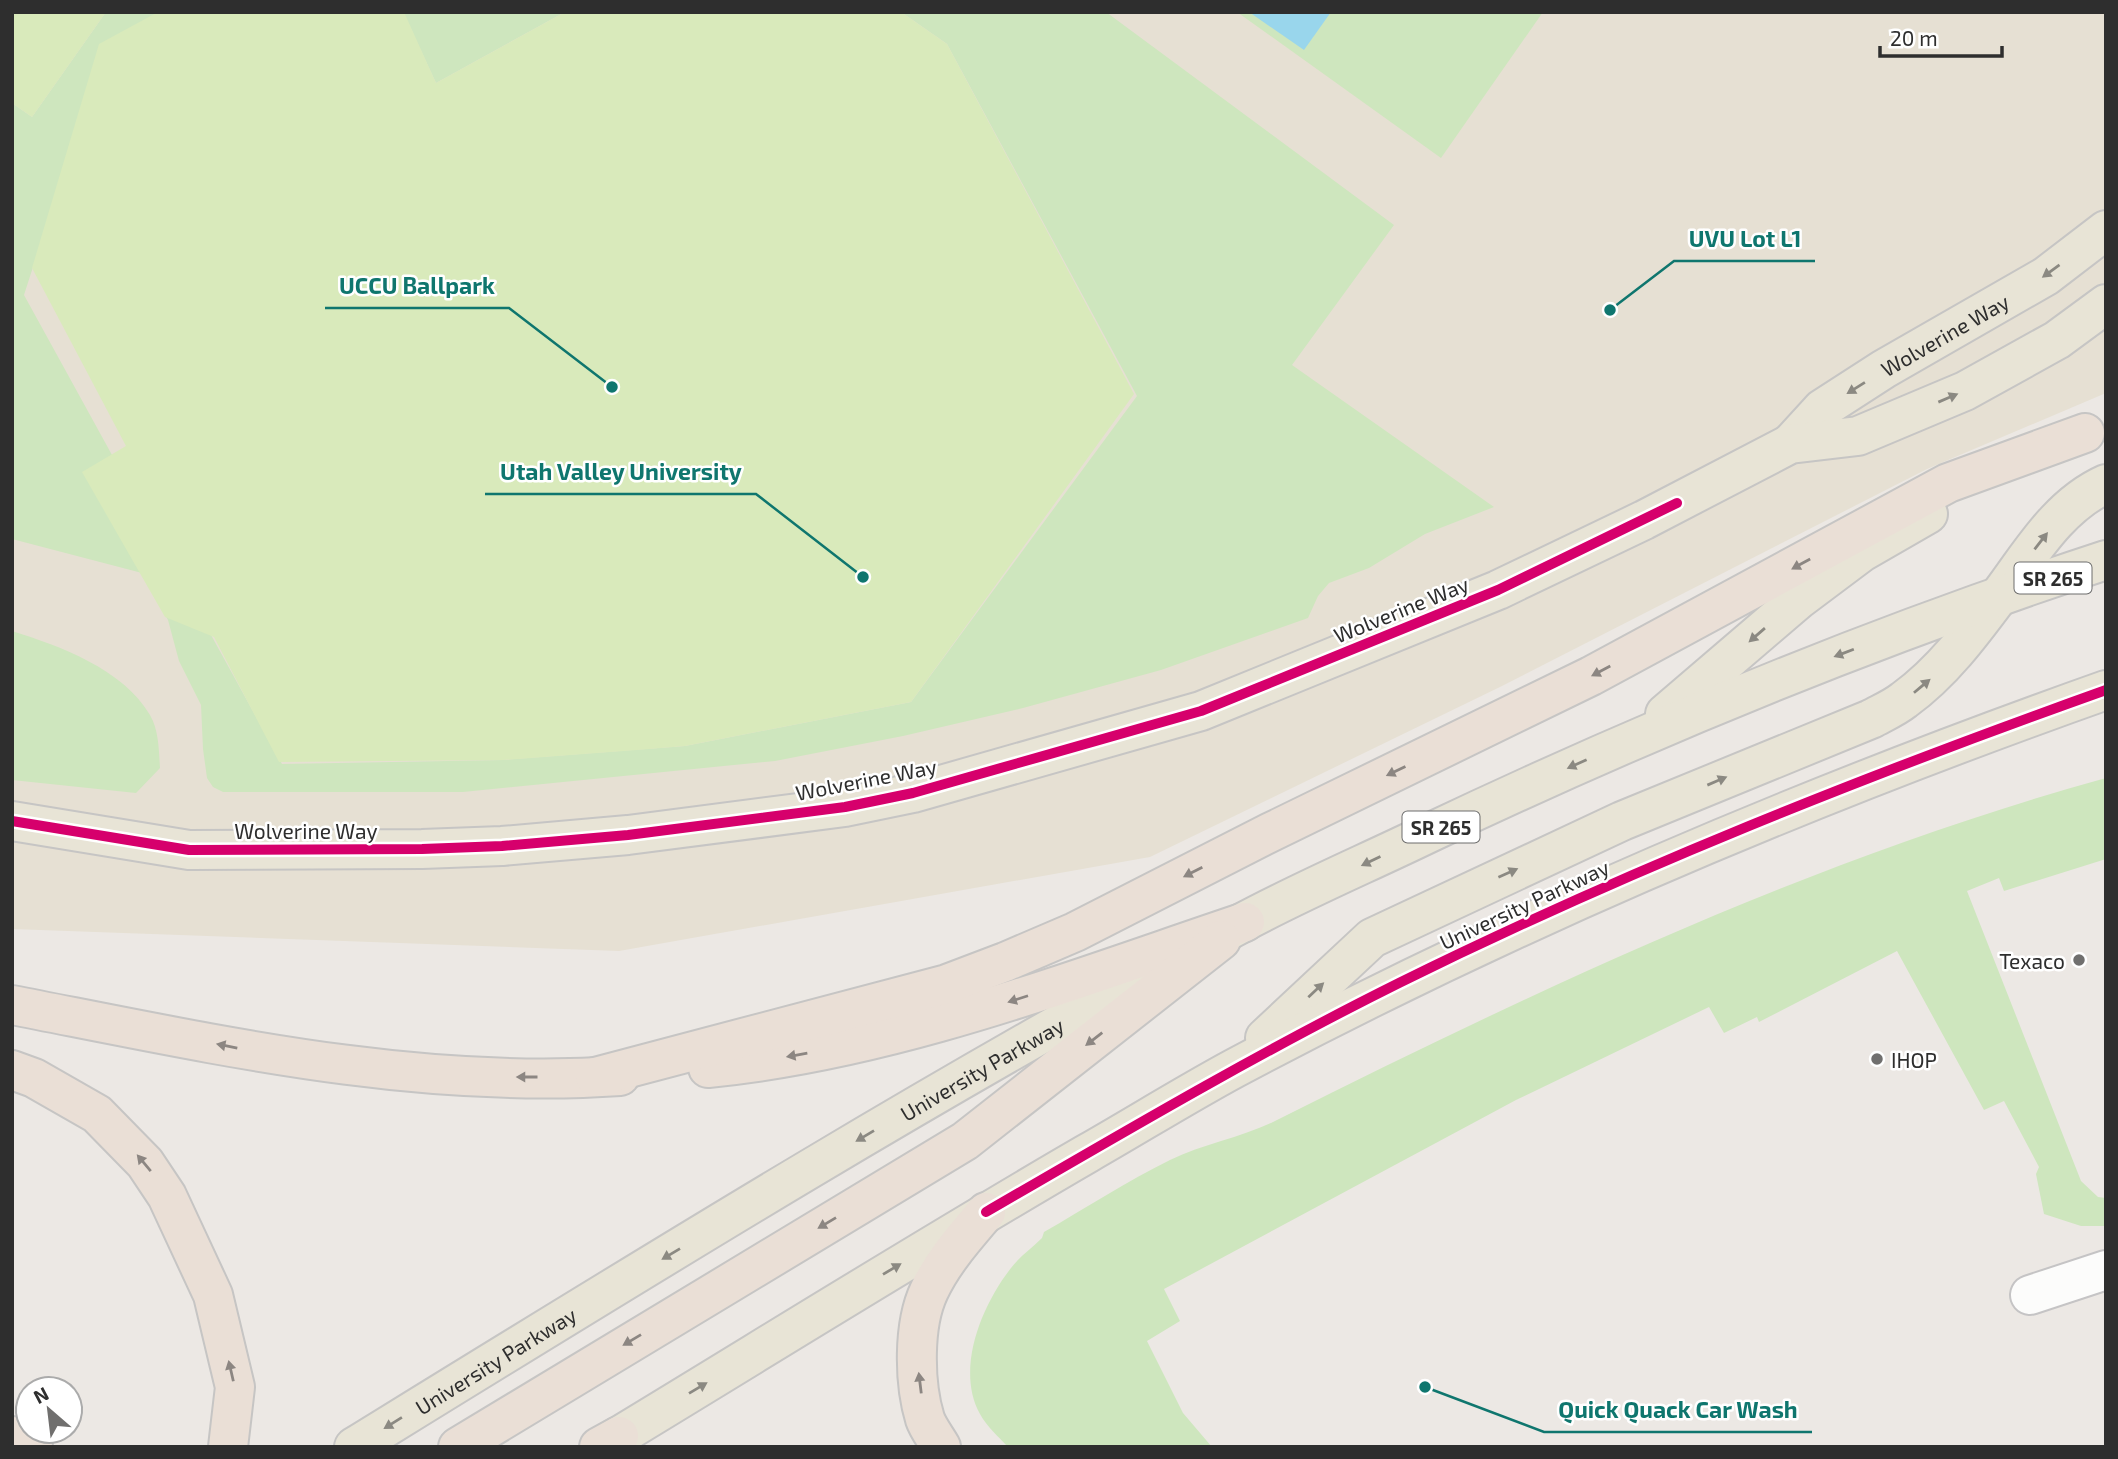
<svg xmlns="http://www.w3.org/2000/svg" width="2118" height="1459" viewBox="0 0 2118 1459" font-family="'Exo 2',sans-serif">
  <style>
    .education { fill: #e6e0d3 }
    .green { fill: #cee6be }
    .pitch { fill: #d9eabb }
    .water { fill: #99d6ec }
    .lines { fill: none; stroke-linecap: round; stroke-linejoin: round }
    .minor-casing { stroke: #c5c4c5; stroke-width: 42 }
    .major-casing { stroke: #c6c5c4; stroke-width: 42 }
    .highway-casing { stroke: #c6c5c4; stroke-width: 42 }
    .minor { stroke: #fcfcfb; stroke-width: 38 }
    .major { stroke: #e8e4d6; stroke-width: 38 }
    .highway { stroke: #eadfd6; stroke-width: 38 }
    .cycleway-casing { stroke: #fff; stroke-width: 15 }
    .cycleway { stroke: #d6006c; stroke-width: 10 }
    .oneway { fill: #8b8982 }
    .oneway2 { fill: #8c8682 }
    .poi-dot { fill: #706f6e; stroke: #fff; stroke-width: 2.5 }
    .labels { text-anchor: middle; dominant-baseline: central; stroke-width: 5; stroke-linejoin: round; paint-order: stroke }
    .shield { fill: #fff; stroke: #6d6d6d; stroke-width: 2 }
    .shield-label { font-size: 19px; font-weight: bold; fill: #2e2e2e }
    .street-label { font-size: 21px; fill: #2e2e2e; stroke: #fff }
    .poi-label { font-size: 21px; fill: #2e2e2e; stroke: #fff; text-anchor: end }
    .leader { fill: none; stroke: #0f766e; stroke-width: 2.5 }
    .callout-dot { fill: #0f766e; stroke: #fff; stroke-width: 2.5 }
    .callout-label { font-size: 23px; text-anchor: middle; font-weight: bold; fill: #0f766e; stroke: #fff; stroke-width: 5; stroke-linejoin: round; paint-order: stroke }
  </style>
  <rect width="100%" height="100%" fill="#ece8e4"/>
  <polygon class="education" points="12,12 2106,12 2106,393 1927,469 1502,686 1150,857 619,951 12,929"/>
  <g class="green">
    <polygon points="106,12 162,12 52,208 24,295 282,764 503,760 685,746 911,702 1137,396 947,44 901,12 1106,12 1394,225 1292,365 1494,507 1425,534 1369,568 1329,583 1318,596 1308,618 1161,670 1023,708 903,736 775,761 463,792 223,792 213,787 207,778 203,749 201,705 179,661 168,620 142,573 12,539 12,103 32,117"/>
    <polygon points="403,12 565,12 436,83"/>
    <polygon points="1237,12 1543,12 1441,158"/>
    <path d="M 12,631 C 60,646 123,669 150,715 C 159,730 159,752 160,768 L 136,793 L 12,780 Z"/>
    <path d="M 2106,778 L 2106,859 L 2004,891 L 1999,878 L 1967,891 L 2081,1181 L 2098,1197 L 2106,1198 L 2106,1226 L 2081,1226 L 2044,1214 L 2036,1174 L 2039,1167 L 2004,1101 L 1984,1110 L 1897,951 L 1759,1022 L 1757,1017 L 1724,1033 L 1709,1007 L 1516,1100 L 1164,1289 L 1180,1321 L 1147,1341 L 1183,1413 L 1212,1447 L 1008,1447 C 998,1436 987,1427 980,1414 C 955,1369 982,1305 1011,1268 C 1019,1257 1032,1248 1042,1238 L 1044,1232 C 1086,1208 1127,1181 1170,1160 C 1205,1143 1245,1137 1279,1119 C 1547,985 1816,858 2106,778 Z"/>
  </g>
  <g class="pitch">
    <polygon points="12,12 106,12 32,117 12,103"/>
    <polygon points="158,12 404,12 436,83 565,12 901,12 947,44 1134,394 911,702 685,746 637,750 503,760 279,762 214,637 165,617 82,472 126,446 32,268 99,44"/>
  </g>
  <polygon class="water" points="1249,12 1331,12 1304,50"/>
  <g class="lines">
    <g class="minor-casing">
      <polyline id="minor" points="2030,1295 2106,1270"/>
    </g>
    <g class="major-casing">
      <g id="major">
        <path id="s1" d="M 1790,444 L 1822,409 L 1884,369 L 2046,276 L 2106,230"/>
        <polyline points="1665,714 1798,600 1862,552 1928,514"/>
        <polyline points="12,821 189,850 422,849 502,846 628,835 845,807 913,793 1201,711 1498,590 1644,520 1790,444 1858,436 1965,391 2057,340 2106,304"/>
        <path d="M 1265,1038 L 1372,938 L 1622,821 L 1871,719 C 1882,713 1894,708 1904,700 C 1943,672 1973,631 2002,592 C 2031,553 2059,505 2106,484"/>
        <path id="s2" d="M 354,1447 C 646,1267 938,1086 1240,924 C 1301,891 1365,864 1427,834 C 1648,729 1874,636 2106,560"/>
        <path d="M 601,1447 C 763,1349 924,1248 1088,1153 C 1137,1125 1185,1095 1235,1068 C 1515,919 1807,796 2106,690"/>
      </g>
    </g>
    <g class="highway-casing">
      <g id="highway">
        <path d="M 12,1005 C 213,1044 414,1090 620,1076"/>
        <path d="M 708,1068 C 893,1050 1069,981 1245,922"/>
        <polyline points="12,1070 34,1078 97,1114 145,1163 167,1196 213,1295 235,1387 228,1447"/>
        <polyline points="595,1077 947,984 1005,962 1075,932 1271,832 1591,676 1948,483 2085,433"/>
        <polyline points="12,1436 33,1447"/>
        <polyline points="458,1447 965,1141 1221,940"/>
        <polyline points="599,1447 619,1436"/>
        <path d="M 941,1447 C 936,1438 928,1428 925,1419 C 914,1383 913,1325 929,1291 C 943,1261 965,1237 986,1212"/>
      </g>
    </g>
    <use href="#minor" class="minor"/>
    <use href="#major" class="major"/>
    <use href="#highway" class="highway"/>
    <g class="cycleway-casing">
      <g id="cycleway">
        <polyline points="12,821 189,850 422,849 502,846 628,835 845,807 913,793 1201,711 1498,590 1677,503"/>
        <path d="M 986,1212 C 1122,1133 1258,1053 1399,983 C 1628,870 1865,776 2106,690"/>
      </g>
    </g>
    <use href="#cycleway" class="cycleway"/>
  </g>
  <defs><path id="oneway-solid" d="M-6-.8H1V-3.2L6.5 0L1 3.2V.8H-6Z" transform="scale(1.75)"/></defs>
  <g class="oneway">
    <use href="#oneway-solid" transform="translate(2051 271) rotate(144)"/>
    <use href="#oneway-solid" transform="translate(1856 388) rotate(148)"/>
    <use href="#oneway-solid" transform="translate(1948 398) rotate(-23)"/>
    <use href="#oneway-solid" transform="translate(2041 541) rotate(-52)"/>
    <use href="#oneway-solid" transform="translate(1757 635) rotate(139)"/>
    <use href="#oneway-solid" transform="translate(1844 653) rotate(159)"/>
    <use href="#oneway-solid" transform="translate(1922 686) rotate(-40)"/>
    <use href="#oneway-solid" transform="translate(1577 764) rotate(156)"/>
    <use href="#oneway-solid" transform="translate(1717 781) rotate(-23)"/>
    <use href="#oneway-solid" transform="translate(1371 861) rotate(154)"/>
    <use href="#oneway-solid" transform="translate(1508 873) rotate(-24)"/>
    <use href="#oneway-solid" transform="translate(1316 990) rotate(-43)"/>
    <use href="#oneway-solid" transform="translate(865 1136) rotate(149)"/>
    <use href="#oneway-solid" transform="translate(671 1254) rotate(149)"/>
    <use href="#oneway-solid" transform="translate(892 1269) rotate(-31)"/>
    <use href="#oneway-solid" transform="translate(698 1388) rotate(-31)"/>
    <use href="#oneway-solid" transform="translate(393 1423) rotate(148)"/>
  </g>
  <g class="oneway2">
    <use href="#oneway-solid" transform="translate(1801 564) rotate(151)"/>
    <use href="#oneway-solid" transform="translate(1601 671) rotate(152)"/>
    <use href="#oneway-solid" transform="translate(1396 771) rotate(154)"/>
    <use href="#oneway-solid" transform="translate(1193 872) rotate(153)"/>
    <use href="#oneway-solid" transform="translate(1018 999) rotate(162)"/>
    <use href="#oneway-solid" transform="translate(1094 1039) rotate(142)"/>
    <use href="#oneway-solid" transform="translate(227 1046) rotate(-169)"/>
    <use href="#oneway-solid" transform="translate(797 1055) rotate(170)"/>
    <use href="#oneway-solid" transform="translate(527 1077) rotate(180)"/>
    <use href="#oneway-solid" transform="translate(144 1163) rotate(-130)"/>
    <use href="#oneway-solid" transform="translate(827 1223) rotate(149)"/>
    <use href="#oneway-solid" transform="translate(632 1340) rotate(149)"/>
    <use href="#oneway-solid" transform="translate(231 1371) rotate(-103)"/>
    <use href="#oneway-solid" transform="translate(920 1383) rotate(-97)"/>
  </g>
  <g class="poi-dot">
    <circle cx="2079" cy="960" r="7"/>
    <circle cx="1877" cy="1059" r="7"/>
  </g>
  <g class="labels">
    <g class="shield">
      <rect x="2014.5" y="562.5" width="77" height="31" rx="5"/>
      <rect x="1402.5" y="811.5" width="77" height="31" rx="5"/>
    </g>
    <g class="shield-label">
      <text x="2053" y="578">SR 265</text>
      <text x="1441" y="827">SR 265</text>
    </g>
    <g class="street-label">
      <text stroke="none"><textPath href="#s1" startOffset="191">Wolverine Way</textPath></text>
      <text transform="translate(1401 609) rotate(-22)">Wolverine Way</text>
      <text transform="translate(866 779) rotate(-11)">Wolverine Way</text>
      <text x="306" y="830">Wolverine Way</text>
      <text transform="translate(1524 904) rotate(-25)">University Parkway</text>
      <text stroke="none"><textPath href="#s2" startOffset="733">University Parkway</textPath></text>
      <text stroke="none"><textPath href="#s2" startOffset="166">University Parkway</textPath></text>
    </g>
    <g class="poi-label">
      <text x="2065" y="960">Texaco</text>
      <text x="1891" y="1059" text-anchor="start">IHOP</text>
    </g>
  </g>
  <path class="leader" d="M1610 310L1674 261H1815M612 387L509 308H325M863 577L756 494H485M1425 1387L1544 1432H1812"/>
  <g class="callout-dot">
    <circle cx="1610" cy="310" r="7"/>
    <circle cx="612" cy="387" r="7"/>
    <circle cx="863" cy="577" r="7"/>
    <circle cx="1425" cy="1387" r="7"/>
  </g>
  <g class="callout-label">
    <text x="1745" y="247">UVU Lot L1</text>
    <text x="417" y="294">UCCU Ballpark</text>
    <text x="621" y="480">Utah Valley University</text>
    <text x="1678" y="1418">Quick Quack Car Wash</text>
  </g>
  <rect width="2118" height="1459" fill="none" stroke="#2e2e2e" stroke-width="28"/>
  <g transform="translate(49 1410) rotate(332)"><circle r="33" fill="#ffffff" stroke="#ababab" stroke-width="2"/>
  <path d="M0-5L12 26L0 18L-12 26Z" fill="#706f6e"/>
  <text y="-10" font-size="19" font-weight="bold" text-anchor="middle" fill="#2e2e2e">N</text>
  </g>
  <path d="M1880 46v10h122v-10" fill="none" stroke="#2e2e2e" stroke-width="3.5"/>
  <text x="1890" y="46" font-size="21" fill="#2e2e2e" stroke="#ffffff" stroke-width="5" paint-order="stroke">20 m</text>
</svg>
